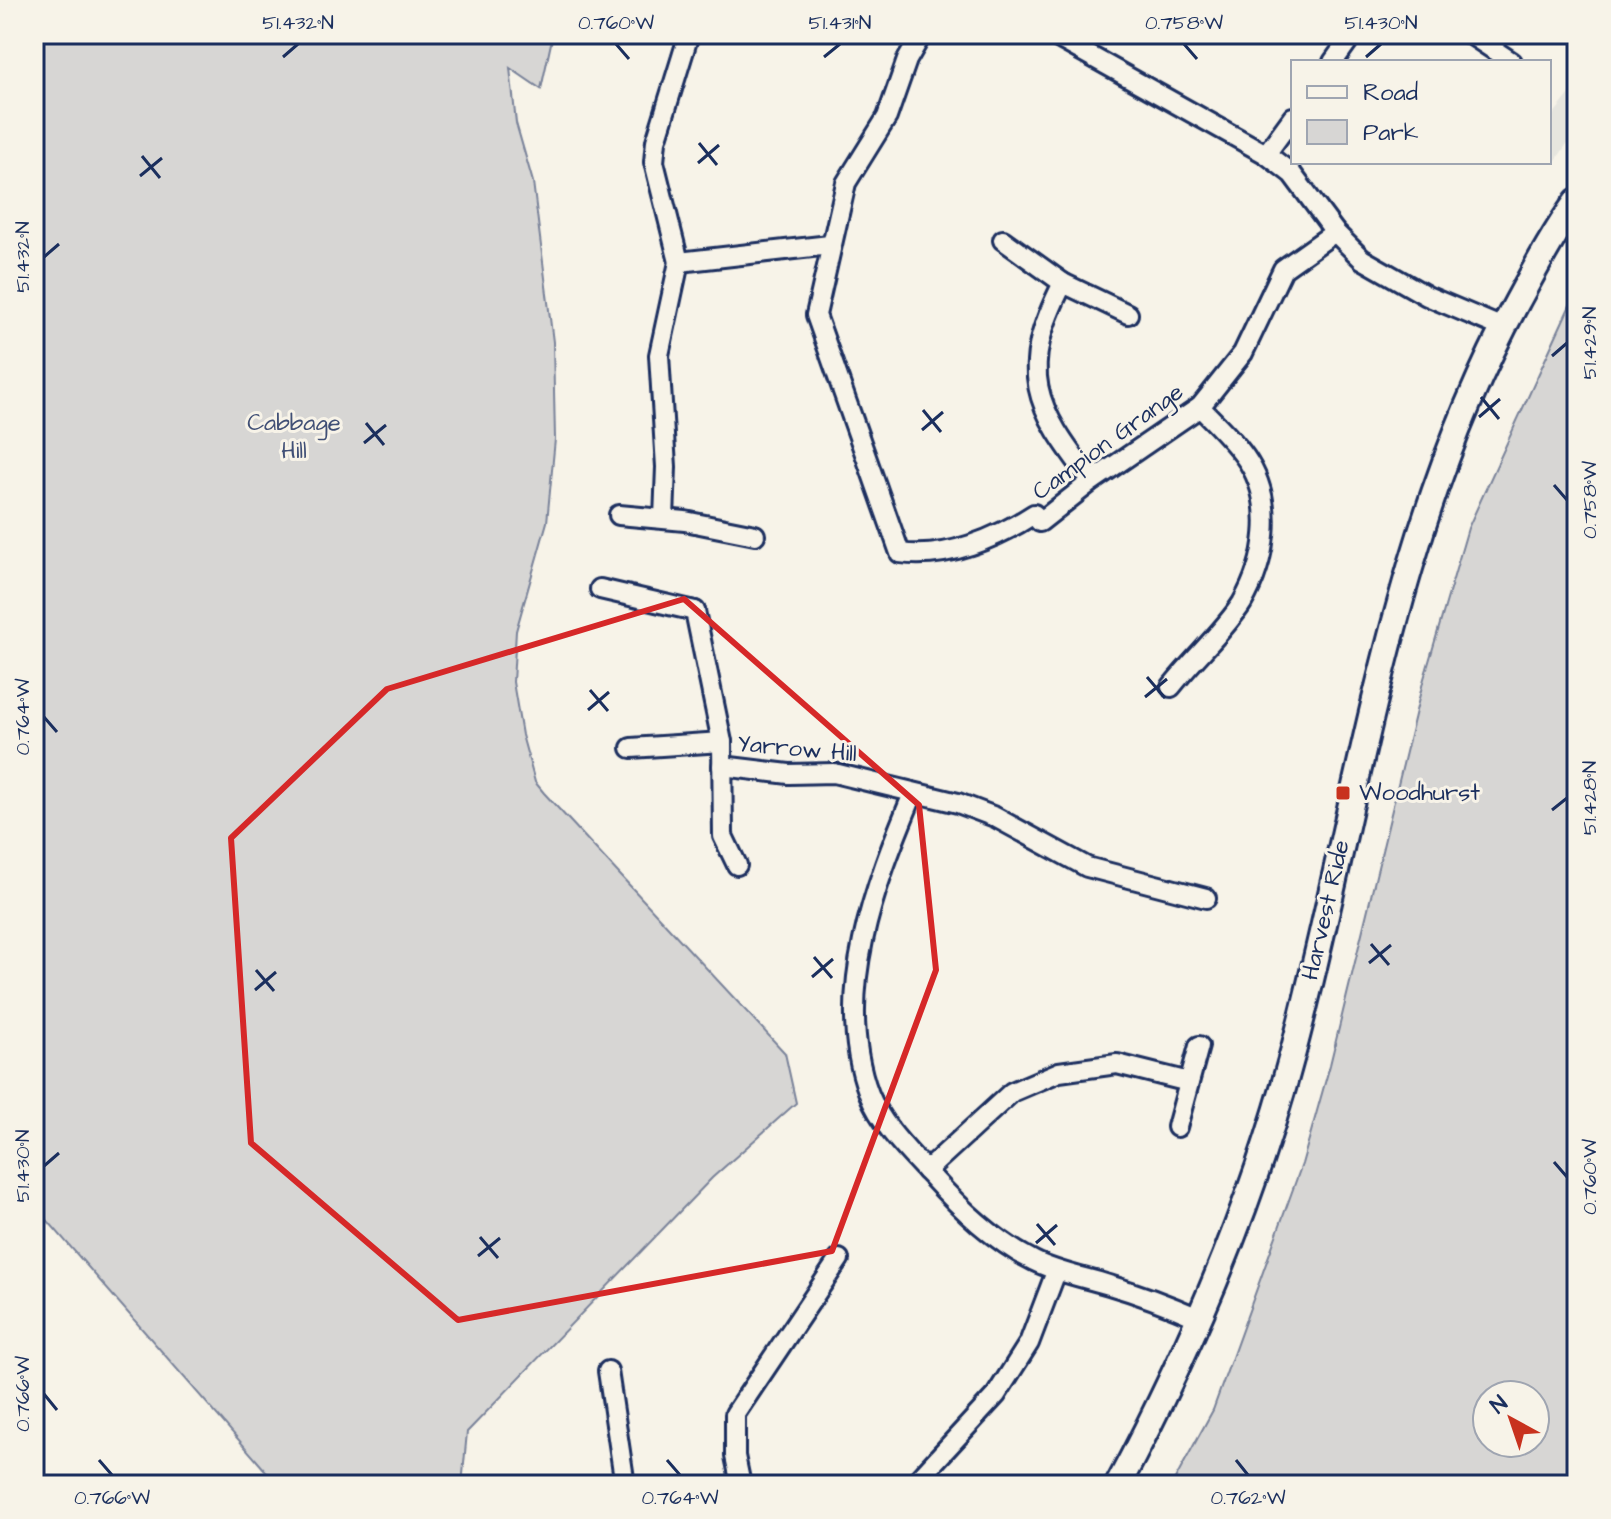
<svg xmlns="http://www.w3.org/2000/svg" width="1611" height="1519" viewBox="0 0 1611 1519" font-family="'Architects Daughter',sans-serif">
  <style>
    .built { fill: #e6e5de }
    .green { fill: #d7d6d4; stroke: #798299; stroke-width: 2; fill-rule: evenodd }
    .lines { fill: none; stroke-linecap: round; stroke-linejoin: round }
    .street-casing { stroke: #1b2f5e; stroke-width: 24 }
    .secondary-casing { stroke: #1b2f5e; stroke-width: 30 }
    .street { stroke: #f7f3e8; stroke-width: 18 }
    .secondary { stroke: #f7f3e8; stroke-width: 24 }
    .marked { fill: none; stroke: #d62828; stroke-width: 6; stroke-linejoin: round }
    .ticks { fill: none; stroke: #1b2f5e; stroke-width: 3 }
    .poi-dot { fill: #c8321e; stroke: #f7f3e8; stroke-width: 3 }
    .labels { text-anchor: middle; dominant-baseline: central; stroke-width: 6; stroke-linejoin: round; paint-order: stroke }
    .park-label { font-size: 24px; fill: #415076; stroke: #f7f3e8 }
    .street-label { font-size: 24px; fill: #1b2f5e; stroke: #f7f3e8 }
    .poi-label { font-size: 24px; fill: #1b2f5e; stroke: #f7f3e8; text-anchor: start }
    .neatline { fill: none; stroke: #1b2f5e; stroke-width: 3 }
    .ticks-label { font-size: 20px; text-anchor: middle; fill: #1b2f5e }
  </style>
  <rect width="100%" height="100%" fill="#f7f3e8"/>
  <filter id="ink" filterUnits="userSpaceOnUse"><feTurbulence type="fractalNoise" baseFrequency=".0125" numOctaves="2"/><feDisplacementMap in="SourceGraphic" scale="16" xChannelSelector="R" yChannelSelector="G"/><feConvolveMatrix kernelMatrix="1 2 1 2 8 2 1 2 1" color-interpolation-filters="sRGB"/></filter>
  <g filter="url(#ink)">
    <polygon class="built" points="1577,85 1577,129 1554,163 1549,159 1549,120"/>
    <g class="green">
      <polygon points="34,34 553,34 541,89 510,68 516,123 533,182 553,342 555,439 547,522 516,631 513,682 522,735 535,782 544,793 785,1053 796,1103 712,1178 467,1432 462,1485 278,1485 34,1205"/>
      <path d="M 1577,290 L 1577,1485 L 1172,1485 L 1213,1410 L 1302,1164 L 1330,1065 L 1423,682 L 1468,528 ZM 1487,1395 L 1535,1395 L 1535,1443 L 1487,1443 Z"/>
    </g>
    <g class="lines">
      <g class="street-casing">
        <g id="street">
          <path d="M 922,34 L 907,60 L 887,117 L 846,183 L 816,315 L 900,553 C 946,560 997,538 1034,514 L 1040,522 L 1092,481 L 1200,407 L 1243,353 L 1283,269 L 1335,232"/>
          <polyline points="1051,34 1266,154 1292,174 1335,232 1362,259 1427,296 1503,328"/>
          <polyline points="1470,34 1512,62"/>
          <polyline points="1333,62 1353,34"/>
          <polyline points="1266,154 1293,117"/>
          <polyline points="1003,240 1063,283 1128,314"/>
          <polyline points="679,262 654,162 656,141 689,34"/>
          <path d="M 1063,283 C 1017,373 1034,406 1092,481"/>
          <polyline points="619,515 685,521 755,535"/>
          <polyline points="664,518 666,467 659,355 679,262 830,245"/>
          <polyline points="600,589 695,611"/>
          <polyline points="695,611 722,742 723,836 737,865"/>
          <path d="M 1171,687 C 1191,661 1225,630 1242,603 C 1266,561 1275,505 1249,463 C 1236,442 1217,425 1200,407"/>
          <polyline points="631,748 722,742"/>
          <polyline points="722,766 789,774 834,773 958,803 995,817 1087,867 1206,898"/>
          <path d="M 913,794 C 875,884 832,996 869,1094 C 881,1125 909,1152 931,1176 C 961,1209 994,1241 1034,1261 C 1058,1273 1083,1277 1109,1285 C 1140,1294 1171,1306 1201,1319"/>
          <polyline points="1177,1127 1199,1046"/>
          <polyline points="926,1171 1012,1092 1059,1072 1117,1064 1189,1082"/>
          <polyline points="608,1371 625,1485"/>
          <polyline points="741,1485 735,1456 735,1414 839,1259"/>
          <polyline points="913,1485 996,1395 1029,1343 1056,1272"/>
        </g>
      </g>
      <g class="secondary-casing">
        <path id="secondary" d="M 1118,1485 C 1192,1346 1253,1204 1293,1052 C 1360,798 1390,535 1517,302 C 1536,267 1554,233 1577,201"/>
      </g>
      <use href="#street" class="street"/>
      <use href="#secondary" class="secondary"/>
    </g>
  </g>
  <path class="marked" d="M 684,599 L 919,805 L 936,970 L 832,1251 L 458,1320 L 251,1143 L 231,838 L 387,689 Z"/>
  <path class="ticks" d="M 616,44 L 629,59M 1184,44 L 1197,59M 283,57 L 298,44M 824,57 L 840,44M 1366,57 L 1381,44M 699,143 L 717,165M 142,156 L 160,178M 698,163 L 719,145M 140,176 L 162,158M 44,257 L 59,244M 1552,356 L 1567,343M 1481,397 L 1499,419M 923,410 L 941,432M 1479,417 L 1500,399M 366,423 L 384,445M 922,430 L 943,412M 364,443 L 386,425M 1554,485 L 1567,500M 1147,677 L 1165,698M 590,690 L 608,711M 1145,697 L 1167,679M 588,710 L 609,692M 44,717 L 57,732M 1552,810 L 1567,798M 1371,944 L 1389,965M 814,957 L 832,978M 1369,963 L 1391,945M 256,970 L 274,991M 812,977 L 833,959M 255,990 L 276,972M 1554,1162 L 1567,1177M 44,1166 L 59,1153M 1037,1224 L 1055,1245M 480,1237 L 498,1258M 1036,1243 L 1057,1225M 478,1256 L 500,1238M 44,1394 L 57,1410M 99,1460 L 112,1475M 667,1460 L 680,1475M 1236,1460 L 1248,1475"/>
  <rect class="poi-dot" x="1335" y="785" width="16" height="16" rx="4"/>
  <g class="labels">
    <g class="park-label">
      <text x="294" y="423">Cabbage<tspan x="294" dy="28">Hill</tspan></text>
    </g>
    <g class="street-label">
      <text transform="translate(1108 442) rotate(-36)">Campion Grange</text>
      <text transform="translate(797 749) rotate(5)">Yarrow Hill</text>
      <text transform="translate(1326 910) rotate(-77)">Harvest Ride</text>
    </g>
    <g class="poi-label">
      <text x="1359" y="793">Woodhurst</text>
    </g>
  </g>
  <rect width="1611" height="1519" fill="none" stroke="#f7f3e8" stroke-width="88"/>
  <rect x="1291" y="60" width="260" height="104" fill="#f7f3e8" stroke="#9fa5b1" stroke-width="2"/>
  <rect x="1307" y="86" width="40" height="12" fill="#f7f3e8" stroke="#9fa5b1" stroke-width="2"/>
  <text x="1363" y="100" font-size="24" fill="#1b2f5e">Road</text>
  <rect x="1307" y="120" width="40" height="24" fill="#d7d6d4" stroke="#9fa5b1" stroke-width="2"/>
  <text x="1363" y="140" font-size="24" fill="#1b2f5e">Park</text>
  <g transform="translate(1511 1419) rotate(320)"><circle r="38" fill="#f7f3e8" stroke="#9fa5b1" stroke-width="2"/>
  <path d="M0-6L14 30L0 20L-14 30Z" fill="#c8321e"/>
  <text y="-12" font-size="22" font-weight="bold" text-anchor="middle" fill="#1b2f5e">N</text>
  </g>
  <rect x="44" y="44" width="1523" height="1431" class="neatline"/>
  <g class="ticks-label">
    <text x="298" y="29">51.432°N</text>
    <text x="616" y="29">0.760°W</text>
    <text x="840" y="29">51.431°N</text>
    <text x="1184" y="29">0.758°W</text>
    <text x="1381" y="29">51.430°N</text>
    <text transform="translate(22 257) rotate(-90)" y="7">51.432°N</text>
    <text transform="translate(1589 343) rotate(-90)" y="7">51.429°N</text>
    <text transform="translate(1589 500) rotate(-90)" y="7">0.758°W</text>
    <text transform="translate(22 717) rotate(-90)" y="7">0.764°W</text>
    <text transform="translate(1589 798) rotate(-90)" y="7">51.428°N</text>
    <text transform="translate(22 1166) rotate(-90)" y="7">51.430°N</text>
    <text transform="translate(1589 1177) rotate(-90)" y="7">0.760°W</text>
    <text transform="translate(22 1394) rotate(-90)" y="7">0.766°W</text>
    <text x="112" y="1504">0.766°W</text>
    <text x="680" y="1504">0.764°W</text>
    <text x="1248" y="1504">0.762°W</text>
  </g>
</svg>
